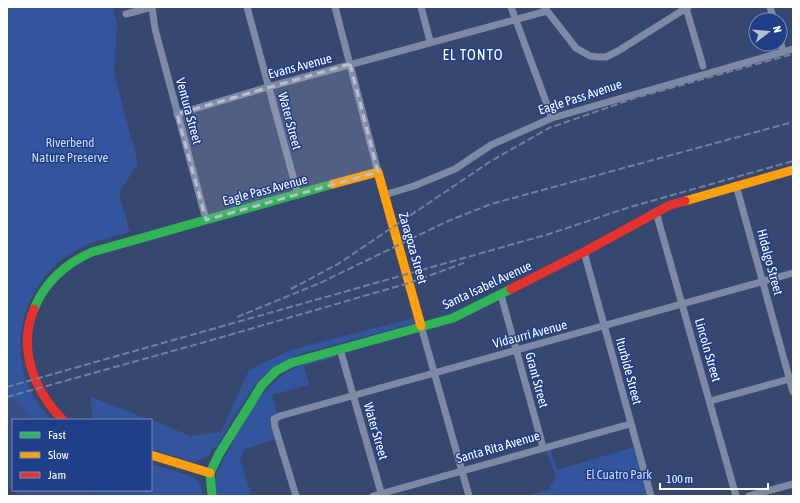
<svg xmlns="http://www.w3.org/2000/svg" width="800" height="503" viewBox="0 0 800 503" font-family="'Asap Condensed',sans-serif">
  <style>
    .green { fill: #33559e }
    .water { fill: #384e84 }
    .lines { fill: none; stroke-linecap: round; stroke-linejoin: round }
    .street { stroke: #7e89a6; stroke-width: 7 }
    .fast { stroke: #30b455; stroke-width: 9 }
    .slow { stroke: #ff9f0a; stroke-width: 9 }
    .jam { stroke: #e5322d; stroke-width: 9 }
    .rail { stroke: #73809c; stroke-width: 2; stroke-dasharray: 7 3; stroke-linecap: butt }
    .marked { fill: #b9bfcd; fill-opacity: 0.2; stroke: #b9bfcd; stroke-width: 3; stroke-dasharray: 8 5; stroke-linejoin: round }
    .labels { text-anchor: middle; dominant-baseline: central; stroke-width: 3; stroke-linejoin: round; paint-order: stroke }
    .street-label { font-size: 13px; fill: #fff; stroke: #1f3f88 }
    .park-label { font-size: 13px; fill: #cedbf8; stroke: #1f3f88 }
    .quarter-label { font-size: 15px; letter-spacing: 1px; fill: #fff; stroke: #1f3f88 }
  </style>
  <rect width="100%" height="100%" fill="#374870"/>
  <g class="green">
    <path d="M 7,7 L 113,7 L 117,23 L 114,73 L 138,164 L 119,193 L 130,232 C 113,237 94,240 78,249 C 31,274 7,334 28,385 C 33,398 42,409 51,420 L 31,420 C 25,410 19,399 7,395 Z"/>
    <path d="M 414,318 L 416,323 L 303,353 C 293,358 282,362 273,368 C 249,385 231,424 216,448 L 213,447 L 208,456 L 197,460 L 196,463 L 151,449 L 151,420 L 190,436 L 221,432 L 249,370 L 291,350 Z"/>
    <path d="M 336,355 L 336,357 L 304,366 L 309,385 L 272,395 L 277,413 L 273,415 L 270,422 L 276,439 L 245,449 L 240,458 L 251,496 L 215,496 L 215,478 L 219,468 C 238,434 257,386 295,368 C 308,362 322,359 336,355 Z"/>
    <polygon points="91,397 150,420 92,420"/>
    <polygon points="634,447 648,496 527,496 550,489 549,485 554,482 556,478 546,450 550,449 557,470"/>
    <polygon points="151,464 194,477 201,486 203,496 106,496 100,490 151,490"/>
  </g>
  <path class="water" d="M 7,395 C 19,399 25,410 31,420 L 13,420 L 13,490 L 100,490 L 106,496 L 20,496 L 7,487 Z"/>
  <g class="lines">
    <g class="street">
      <polyline points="247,7 298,195"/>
      <polyline points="335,7 378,172"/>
      <polyline points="421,7 430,41"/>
      <polyline points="511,7 552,118"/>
      <polyline points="544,7 576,48 590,56 598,57 606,57 618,51 688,7"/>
      <polyline points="770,7 774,20"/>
      <polyline points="686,8 703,66"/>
      <polyline points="126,14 152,7 155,29 206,220"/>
      <polyline points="780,40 783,52"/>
      <polyline points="177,114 268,87 547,11"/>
      <polyline points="736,185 793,392"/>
      <polyline points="384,195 414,186 455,169 491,145 552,118 793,49"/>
      <polyline points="656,212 736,496"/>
      <polyline points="584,252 651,496"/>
      <polyline points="501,295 543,447"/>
      <polyline points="421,326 469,496"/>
      <polyline points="340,349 382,496"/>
      <polyline points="710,401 793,378"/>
      <polyline points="296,496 275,427 274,419 280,416 793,273"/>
      <polyline points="373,496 630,424"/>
      <polyline points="749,496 793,484"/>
    </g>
    <g class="fast">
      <path d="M 34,309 C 45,282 65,264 92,252 L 333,184"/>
      <polyline points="212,496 210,473 219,454 262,385 276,371 291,363 453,318 511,289"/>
    </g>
    <g class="slow">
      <polyline points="333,184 378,172 421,326"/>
      <polyline points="685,201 793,170"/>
      <polyline points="151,455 210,473"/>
    </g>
    <g class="jam">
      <polyline points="511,289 584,252 670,205 685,201"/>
      <path d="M 34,309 C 17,349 35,392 63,420"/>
    </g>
    <g class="rail">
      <polyline points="291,289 338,264 491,161 549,128 635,98 793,54"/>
      <polyline points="237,317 320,283 448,221 491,204 793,122"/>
      <polyline points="7,387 549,234 630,207 793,161"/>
      <polyline points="7,397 205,342 409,283 464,263"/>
    </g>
  </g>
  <path class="marked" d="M 350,64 L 378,172 L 206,220 L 177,114 Z"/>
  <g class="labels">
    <g class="street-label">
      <text transform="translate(300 66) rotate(-15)">Evans Avenue</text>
      <text transform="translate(580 97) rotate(-18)">Eagle Pass Avenue</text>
      <text transform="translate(189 111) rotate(75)">Ventura Street</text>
      <text transform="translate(290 121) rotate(75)">Water Street</text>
      <text transform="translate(265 190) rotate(-15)">Eagle Pass Avenue</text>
      <text transform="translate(413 248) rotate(74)">Zaragoza Street</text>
      <text transform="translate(770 262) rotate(75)">Hidalgo Street</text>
      <text transform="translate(487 285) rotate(-25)">Santa Isabel Avenue</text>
      <text transform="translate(530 334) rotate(-15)">Vidaurri Avenue</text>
      <text transform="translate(708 350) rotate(74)">Lincoln Street</text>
      <text transform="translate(629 371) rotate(75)">Iturbide Street</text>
      <text transform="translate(537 380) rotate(75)">Grant Street</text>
      <text transform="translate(376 431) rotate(74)">Water Street</text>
      <text transform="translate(498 447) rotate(-16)">Santa Rita Avenue</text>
    </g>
    <g class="park-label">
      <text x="70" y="142">Riverbend<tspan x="70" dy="15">Nature Preserve</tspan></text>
      <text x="619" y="474">El Cuatro Park</text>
    </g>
    <g class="quarter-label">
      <text x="473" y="54">EL TONTO</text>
    </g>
  </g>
  <rect width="800" height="503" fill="none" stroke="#ffffff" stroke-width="16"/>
  <rect x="12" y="419" width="140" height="72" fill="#1f3f88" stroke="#798cb8"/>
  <rect x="20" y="432" width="20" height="6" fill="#30b455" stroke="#798cb8"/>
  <text x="48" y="439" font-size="12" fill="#ffffff">Fast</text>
  <rect x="20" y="452" width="20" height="6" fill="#ff9f0a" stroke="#798cb8"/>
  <text x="48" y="459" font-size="12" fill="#ffffff">Slow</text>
  <rect x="20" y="472" width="20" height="6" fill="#e5322d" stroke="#798cb8"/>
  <text x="48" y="479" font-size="12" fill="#ffffff">Jam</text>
  <g transform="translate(768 32) rotate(74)"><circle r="19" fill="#1f3f88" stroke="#798cb8"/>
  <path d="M0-3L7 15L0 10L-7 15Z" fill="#b9bfcd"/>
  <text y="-6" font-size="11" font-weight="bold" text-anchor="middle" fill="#ffffff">N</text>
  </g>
  <path d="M660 483v6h108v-6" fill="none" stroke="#ffffff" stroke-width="2"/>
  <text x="666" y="483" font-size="12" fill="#ffffff" stroke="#1f3f88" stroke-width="3" paint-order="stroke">100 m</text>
</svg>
